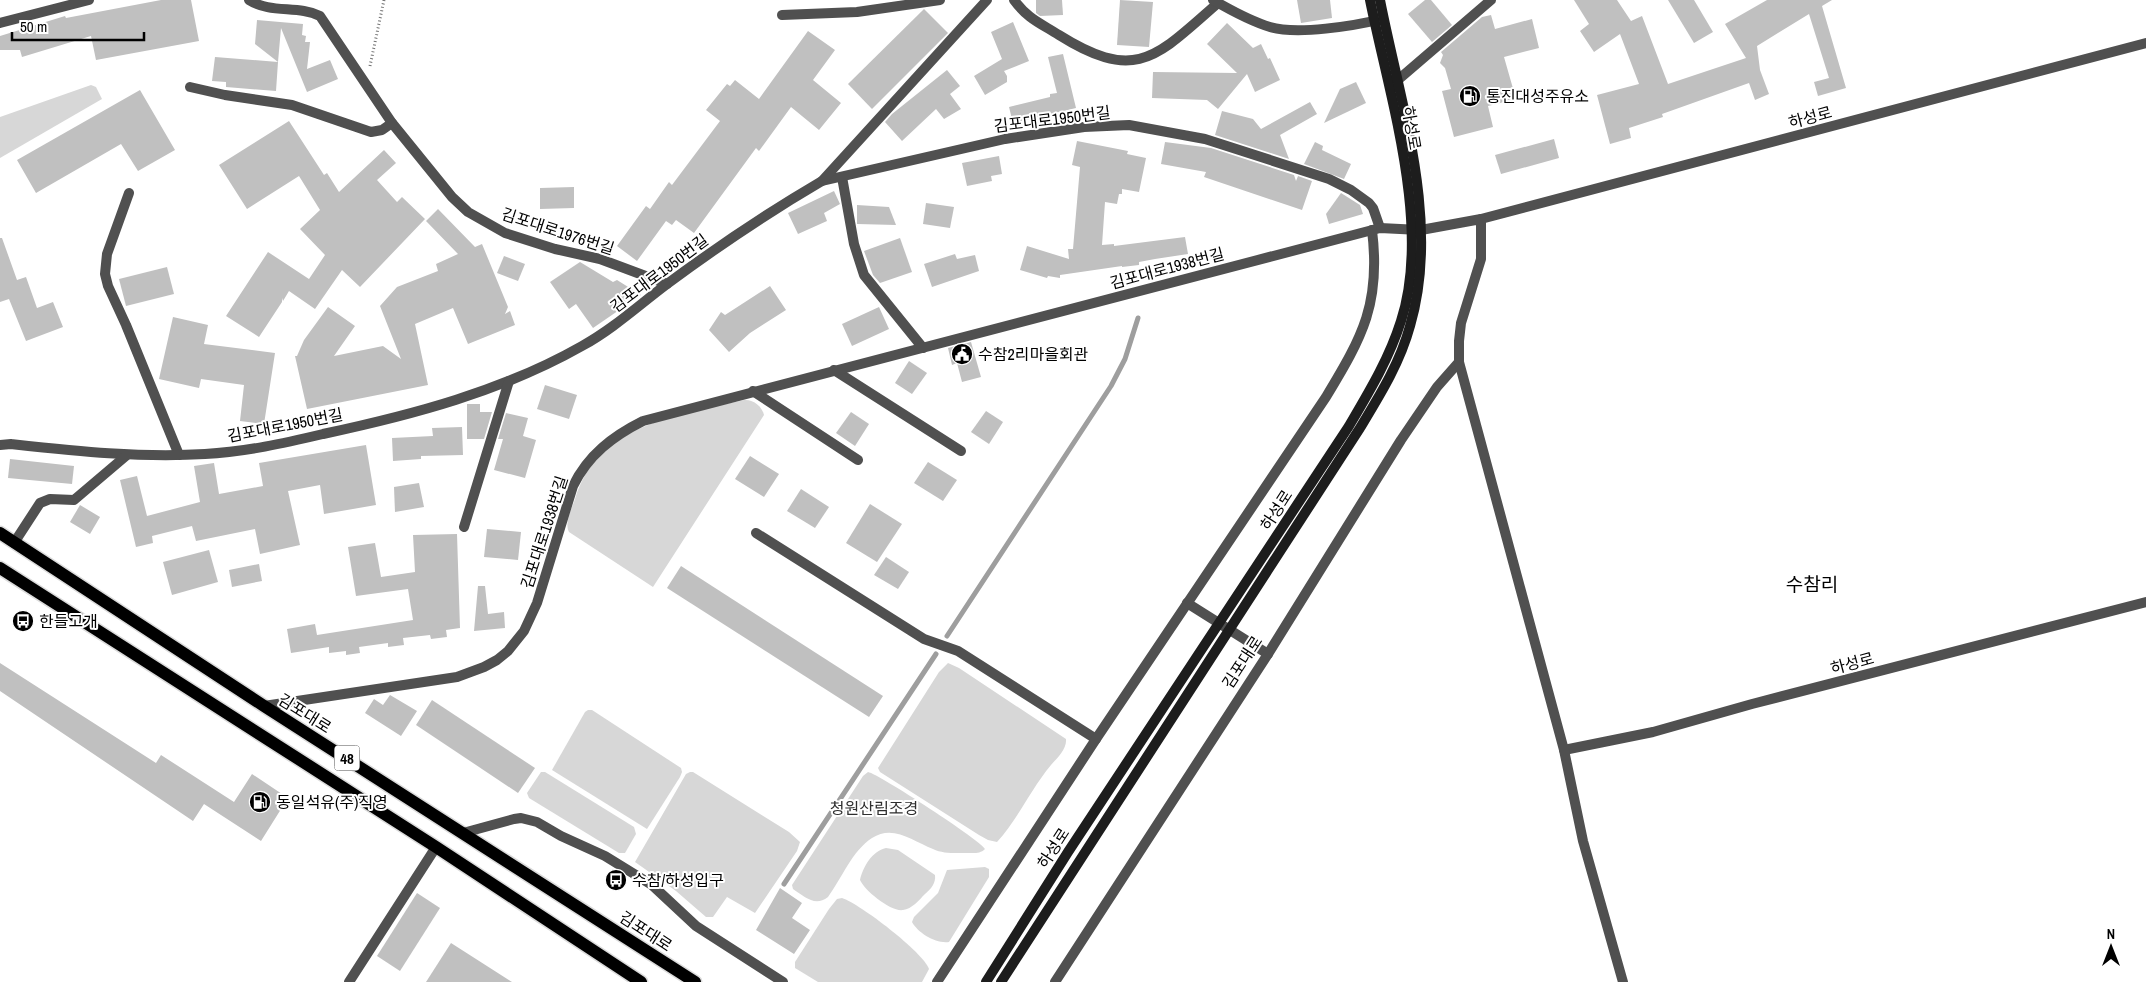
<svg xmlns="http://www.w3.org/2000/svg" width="2146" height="982" viewBox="0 0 2146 982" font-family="'Archivo Narrow','Noto Sans KR',sans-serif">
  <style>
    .green { fill: #d7d7d7 }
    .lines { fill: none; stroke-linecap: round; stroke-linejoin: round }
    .stream { stroke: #9e9e9e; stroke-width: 5 }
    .building { fill: #c0c0c0 }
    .primary-casing { stroke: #dbdbdb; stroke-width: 15 }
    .path { stroke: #727272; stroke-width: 3; stroke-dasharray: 1 2.5; stroke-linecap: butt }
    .lane { stroke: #505050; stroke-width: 10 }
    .street { stroke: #505050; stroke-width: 10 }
    .secondary { stroke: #1d1d1d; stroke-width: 10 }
    .primary { stroke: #000; stroke-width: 12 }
    .labels { text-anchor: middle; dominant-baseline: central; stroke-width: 4; stroke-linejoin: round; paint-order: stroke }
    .shield { fill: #fff; stroke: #4c4c4c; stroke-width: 1 }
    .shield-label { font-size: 15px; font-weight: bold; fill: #000 }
    .poi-label { font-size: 16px; fill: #000; stroke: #fff; text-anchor: start }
    .street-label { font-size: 16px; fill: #000; stroke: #fff }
    .park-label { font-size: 16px; fill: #2e2e2e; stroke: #fff }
    .quarter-label { font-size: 19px; fill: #000; stroke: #fff }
  </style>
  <rect width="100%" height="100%" fill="#fff"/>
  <g class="green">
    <polygon points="91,85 96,87 102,99 0,158 0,117"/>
    <path d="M 744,400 C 753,399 762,406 764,415 L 653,587 L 569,532 C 564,523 572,508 575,499 C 598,424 678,415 744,400 Z"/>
    <path d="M 948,663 L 959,668 L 1066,739 C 1067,749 1057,758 1051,765 C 1031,789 1018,819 997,842 L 988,840 L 979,835 L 880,772 L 878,768 L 939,672 Z"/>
    <polygon points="588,710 592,710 681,768 682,772 680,777 647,829 552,770 585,712"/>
    <polygon points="541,772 545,772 634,827 636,834 625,853 619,853 529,798 527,793"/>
    <polygon points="690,772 693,772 789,832 800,842 797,851 755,913 727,897 713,917 706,917 676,891 635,862 686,774"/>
    <path d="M 868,772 C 879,774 983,842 985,849 C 980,854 974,853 967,853 C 956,853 943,854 933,849 C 913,841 893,824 872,838 C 852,851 842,878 828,897 C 815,907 805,897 793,889 L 792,885 L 863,776 Z"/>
    <path d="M 886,848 L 898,850 L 935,875 C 936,883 931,889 925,894 C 919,900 912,909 903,910 C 891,912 865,891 860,880 C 863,867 872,851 886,848 Z"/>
    <path d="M 985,867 L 989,869 L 989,877 L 949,942 C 936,944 918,933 912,922 L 914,917 L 938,893 L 947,870 Z"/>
    <path d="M 842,898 C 860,904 923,952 929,969 L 922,982 L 818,982 L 795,968 L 795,962 L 829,909 L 837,899 Z"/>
  </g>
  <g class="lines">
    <g class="stream">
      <polyline points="947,636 1111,386 1125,359 1138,318"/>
      <polyline points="784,884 936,654"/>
    </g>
  </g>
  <g class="building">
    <polygon points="161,0 191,0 199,41 96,60 91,36 22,57 20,50 0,50 0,36 65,16 66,18"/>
    <polygon points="1036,0 1062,0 1063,15 1040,16 1036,13"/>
    <polygon points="1120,0 1153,2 1149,47 1117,45"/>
    <polygon points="1297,0 1330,0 1332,18 1301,23"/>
    <polygon points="1425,0 1431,0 1452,25 1432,42 1408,14"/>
    <polygon points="1574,0 1617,0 1631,21 1642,16 1668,84 1746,58 1725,24 1767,0 1832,0 1822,6 1846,88 1818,96 1814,82 1829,78 1809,14 1757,46 1760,70 1769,94 1755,100 1749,83 1662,114 1663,117 1629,128 1631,138 1610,144 1597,95 1639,84 1620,34 1594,52 1580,31 1589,24"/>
    <polygon points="1668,0 1694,0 1713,32 1694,43"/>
    <polygon points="924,9 948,33 872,109 848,84"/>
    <polygon points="1491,15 1495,29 1532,19 1539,48 1504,57 1516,99 1488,106 1493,127 1454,137 1442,91 1451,89 1445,68 1440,63 1443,55 1441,52 1482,17"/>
    <polygon points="257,20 303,24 302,35 306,36 305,42 310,42 307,69 330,60 338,79 307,92 281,28 278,62 255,44"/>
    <polygon points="1013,22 1029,61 1004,71 1007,76 1007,82 985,95 974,76 1002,59 991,32"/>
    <polygon points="1227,23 1253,48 1261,44 1268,59 1270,58 1280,80 1255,92 1247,74 1218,109 1207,100 1152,98 1153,72 1237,73 1207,44"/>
    <polygon points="808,31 835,50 813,80 841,103 819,130 791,107 759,151 756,148 694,233 676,220 672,225 666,221 637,261 617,246 646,206 650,209 669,182 672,185 720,121 706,110 727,84 730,86 735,80 759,99"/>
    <polygon points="1063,54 1076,108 1013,123 1009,107 1050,97 1050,94 1057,93 1048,57"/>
    <polygon points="215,57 278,62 276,91 226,87 226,82 212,81"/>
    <polygon points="947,70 960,86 950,94 961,109 944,119 936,109 902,141 885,122 892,114"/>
    <polygon points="1356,82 1366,103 1324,123 1340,89"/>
    <polygon points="140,90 175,150 138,171 121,144 36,193 17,160"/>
    <polygon points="1310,102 1317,114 1280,135 1289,159 1215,135 1222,111 1253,119 1261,129"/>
    <polygon points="289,121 324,175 327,173 339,192 384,150 396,163 377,180 397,202 402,197 425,219 360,287 342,270 315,309 289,291 283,301 282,298 282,302 259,337 226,316 268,252 309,279 325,255 300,229 320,210 299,176 247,209 219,165"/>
    <polygon points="1554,139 1559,158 1501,174 1495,155"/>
    <polygon points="1077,141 1128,151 1127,154 1146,158 1139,192 1122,189 1122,194 1119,194 1117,204 1105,202 1102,245 1114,244 1114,246 1185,237 1188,254 1155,259 1139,262 1139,265 1122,267 1122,266 1060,275 1060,278 1048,276 1047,278 1020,270 1027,246 1069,259 1068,249 1073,249 1080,167 1072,165"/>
    <polygon points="1165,142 1211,148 1294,175 1296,181 1298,176 1312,181 1302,210 1204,177 1206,172 1161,164"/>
    <polygon points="1315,142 1323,146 1322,150 1351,164 1344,179 1304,164"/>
    <polygon points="999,156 1002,174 991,176 992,181 967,186 962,163"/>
    <polygon points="574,187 574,208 540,209 540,188"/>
    <polygon points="834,191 840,204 824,213 827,221 798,234 788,213"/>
    <polygon points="1341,193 1360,205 1363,214 1329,224 1326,214"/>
    <polygon points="926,203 954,207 950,228 923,224"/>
    <polygon points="857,205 889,207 896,225 857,224"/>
    <polygon points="438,209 475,247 482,244 508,307 505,314 510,311 515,325 468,344 453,308 415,324 428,385 307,409 295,356 297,356 304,340 328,307 355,326 334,356 383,346 401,359 380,306 397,287 438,271 436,264 458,254 426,221"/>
    <polygon points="0,238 2,238 17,280 26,277 37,308 53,302 63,327 26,341 9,299 0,302"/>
    <polygon points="900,238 912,272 880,283 873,275 864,251"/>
    <polygon points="955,254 957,259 975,255 979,271 932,287 924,264"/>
    <polygon points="504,256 525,264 518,281 497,273"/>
    <polygon points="580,262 613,282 617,280 641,295 593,328 576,304 569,309 550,282"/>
    <polygon points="167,267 174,294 126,306 119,279"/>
    <polygon points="770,286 786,310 750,333 729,352 709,330 721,312 725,315"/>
    <polygon points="879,307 889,329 852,346 842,324"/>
    <polygon points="173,317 208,325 204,344 275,353 264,424 240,421 244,385 201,379 199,388 159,379"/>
    <polygon points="971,342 981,377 962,382 957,363 952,365 948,348"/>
    <polygon points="909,361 927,373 912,394 895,383"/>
    <polygon points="545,385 577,395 569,419 537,409"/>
    <polygon points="467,404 480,404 480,412 492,412 484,439 467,439"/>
    <polygon points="986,411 1003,422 989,444 971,432"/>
    <polygon points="851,412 869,424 855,446 836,433"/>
    <polygon points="506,413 528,418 523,436 536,440 525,478 494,470 503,439 498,439"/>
    <polygon points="462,427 463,455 421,456 421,459 393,461 392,438 433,436 432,428"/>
    <polygon points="366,445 376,505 324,514 320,485 288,491 300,545 260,554 255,529 196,541 192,526 152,536 153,543 136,547 120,480 137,476 147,516 200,502 194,466 214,463 219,494 263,486 259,463"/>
    <polygon points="750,456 779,474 764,497 735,479"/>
    <polygon points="10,459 74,466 72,484 8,478"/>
    <polygon points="928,462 957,480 943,501 914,483"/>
    <polygon points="419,483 424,507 395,512 394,487"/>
    <polygon points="801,489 829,507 815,528 787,511"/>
    <polygon points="870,504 902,524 877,562 846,543"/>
    <polygon points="80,505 100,517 90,534 70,522"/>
    <polygon points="487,529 521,532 518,560 484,557"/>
    <polygon points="457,534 460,628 446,630 447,637 431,639 430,635 403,638 404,645 388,647 388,643 359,647 360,653 346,655 346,651 329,653 329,647 291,653 287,629 315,624 317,635 413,620 408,589 356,596 348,547 375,543 381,577 415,572 413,535"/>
    <polygon points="209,550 218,582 172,595 163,562"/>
    <polygon points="886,557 909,572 898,589 874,575"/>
    <polygon points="259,564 262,581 232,587 229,570"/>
    <polygon points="681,566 883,696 869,717 667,588"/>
    <polygon points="478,586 485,586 488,614 504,612 505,628 474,631"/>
    <polygon points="0,663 156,763 161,755 234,802 252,774 288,798 261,841 204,804 193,821 0,691"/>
    <polygon points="390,695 417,711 401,736 365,713 374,699 383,705"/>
    <polygon points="432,700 535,768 518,793 416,725"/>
    <polygon points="780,888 802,903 792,918 810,930 794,954 756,930"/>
    <polygon points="417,893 440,908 400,971 377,956"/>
    <polygon points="451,943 512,982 426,982"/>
  </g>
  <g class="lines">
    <g class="primary-casing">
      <g id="primary">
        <polyline points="0,533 264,706 695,982"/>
        <polyline points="0,568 436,847 641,982"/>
      </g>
    </g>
    <polyline class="path" points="370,66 384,0"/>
    <g class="lane">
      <path d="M 249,0 C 271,14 298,5 320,16 L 392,123 L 452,197 L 468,212 L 505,233 L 555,249 L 600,259 L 667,284"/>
      <path d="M 1014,0 C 1028,19 1040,23 1059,35 C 1137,84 1157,56 1218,3"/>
      <path d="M 1213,0 C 1232,11 1250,21 1270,27 C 1297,35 1354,26 1382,19"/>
      <polyline points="782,15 857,12 940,0"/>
      <polyline points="0,23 89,0"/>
      <polyline points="1392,85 1491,0"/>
      <polyline points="190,87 225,95 292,105 371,132 382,130 392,123"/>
      <polyline points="842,177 854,244 864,275 923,348"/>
      <polyline points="822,181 1005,139 1084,127 1129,125 1205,139 1329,179 1351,190 1369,203 1373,208 1380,228"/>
      <polyline points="129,193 107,254 105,274 108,286 126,325 179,455"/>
      <polyline points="834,370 961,451"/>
      <polyline points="753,391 858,460"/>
      <path d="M 0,445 L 11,444 C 76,451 140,458 205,454 C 245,452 285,443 323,434 C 412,415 503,391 582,346 C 613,329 639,305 667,284 C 717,247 769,212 822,181 L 987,0"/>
      <polyline points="464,527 509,381"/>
      <polyline points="756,533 924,639 958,651 1096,739"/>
      <polyline points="14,543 40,503 50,499 74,500 127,455"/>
      <polyline points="1187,603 1268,654"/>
      <path d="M 264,706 L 457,677 L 484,667 L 497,660 L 508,651 L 524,631 L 537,603 L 573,486 C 588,455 613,436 643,421 L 1380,228 L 1420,230"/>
      <polyline points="1564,750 1653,732 1752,704 2146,602"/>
      <polyline points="463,833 514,819 521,818 537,822 561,836 605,856 652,885 696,926 783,982"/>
      <polyline points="349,982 436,847"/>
      <path d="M 937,982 L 1096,739 L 1326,397 C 1363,336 1381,303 1372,230"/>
      <polyline points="1055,982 1268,654 1401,440 1437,387 1459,362"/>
    </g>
    <g class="street">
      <polyline points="1481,219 2146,43"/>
      <polyline points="1421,230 1481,219 1481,259 1461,323 1459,341 1459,362 1564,750 1583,841 1623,982"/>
    </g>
    <g class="secondary">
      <path d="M 986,982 L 1068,852 L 1349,426 C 1369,392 1389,359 1401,321 C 1432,226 1389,95 1370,0"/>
      <path d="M 1001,982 L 1360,428 C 1380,395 1400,363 1410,326 C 1441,221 1400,103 1380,0"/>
    </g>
    <use href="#primary" class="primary"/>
  </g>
  <defs>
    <g id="fuel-disc" transform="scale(1.125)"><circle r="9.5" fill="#000" stroke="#fff"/><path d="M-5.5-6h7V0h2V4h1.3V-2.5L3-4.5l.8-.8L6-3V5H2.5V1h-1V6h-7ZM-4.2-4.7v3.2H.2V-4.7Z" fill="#fff"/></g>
    <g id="civic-disc" transform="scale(1.125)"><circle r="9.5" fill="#000" stroke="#fff"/><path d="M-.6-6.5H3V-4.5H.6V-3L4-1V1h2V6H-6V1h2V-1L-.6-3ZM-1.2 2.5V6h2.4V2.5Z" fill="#fff"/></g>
    <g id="bus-disc" transform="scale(1.125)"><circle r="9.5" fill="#000" stroke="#fff"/><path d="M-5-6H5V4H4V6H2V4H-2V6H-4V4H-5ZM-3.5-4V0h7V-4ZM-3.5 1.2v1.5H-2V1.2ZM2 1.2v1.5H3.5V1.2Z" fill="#fff"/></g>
  </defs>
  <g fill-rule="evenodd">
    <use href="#fuel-disc" x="1470" y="96"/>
    <use href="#civic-disc" x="962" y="354"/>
    <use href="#bus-disc" x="23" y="621"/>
    <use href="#fuel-disc" x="260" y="802"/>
    <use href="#bus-disc" x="616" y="880"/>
  </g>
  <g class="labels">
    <rect class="shield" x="334.5" y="745.5" width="25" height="25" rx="4"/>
    <g class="shield-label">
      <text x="347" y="758">48</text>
    </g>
    <g class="poi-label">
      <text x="1486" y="96">통진대성주유소</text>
      <text x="978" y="354">수참2리마을회관</text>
      <text x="39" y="621">한들고개</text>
      <text x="276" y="802">동일석유(주)직영</text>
      <text x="632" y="880">수참/하성입구</text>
    </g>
    <g class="street-label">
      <text transform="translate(1810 117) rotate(-15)">하성로</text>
      <text transform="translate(1052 119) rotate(-7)">김포대로1950번길</text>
      <text transform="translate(1412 128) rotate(80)">하성로</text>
      <text transform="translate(558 231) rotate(18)">김포대로1976번길</text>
      <text transform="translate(1167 268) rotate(-15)">김포대로1938번길</text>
      <text transform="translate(659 273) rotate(-37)">김포대로1950번길</text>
      <text transform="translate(285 425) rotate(-11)">김포대로1950번길</text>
      <text transform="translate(1276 510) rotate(-57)">하성로</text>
      <text transform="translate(544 532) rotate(-72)">김포대로1938번길</text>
      <text transform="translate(1242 662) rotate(-57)">김포대로</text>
      <text transform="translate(1852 663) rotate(-15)">하성로</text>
      <text transform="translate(305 713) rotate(32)">김포대로</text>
      <text transform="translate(1053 848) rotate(-57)">하성로</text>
      <text transform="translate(646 931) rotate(33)">김포대로</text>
    </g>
    <g class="park-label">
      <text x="874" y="808">청원산림조경</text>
    </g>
    <g class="quarter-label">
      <text x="1812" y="584">수참리</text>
    </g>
  </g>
  <g transform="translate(2111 947)" stroke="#ffffff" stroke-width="4" paint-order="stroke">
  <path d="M0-4L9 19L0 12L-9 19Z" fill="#000000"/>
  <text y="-8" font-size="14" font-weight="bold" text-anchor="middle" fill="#000000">N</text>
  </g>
  <path d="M12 32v8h132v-8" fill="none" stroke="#000000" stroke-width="2.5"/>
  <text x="20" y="32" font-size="15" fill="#000000" stroke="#ffffff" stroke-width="4" paint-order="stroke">50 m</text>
</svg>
